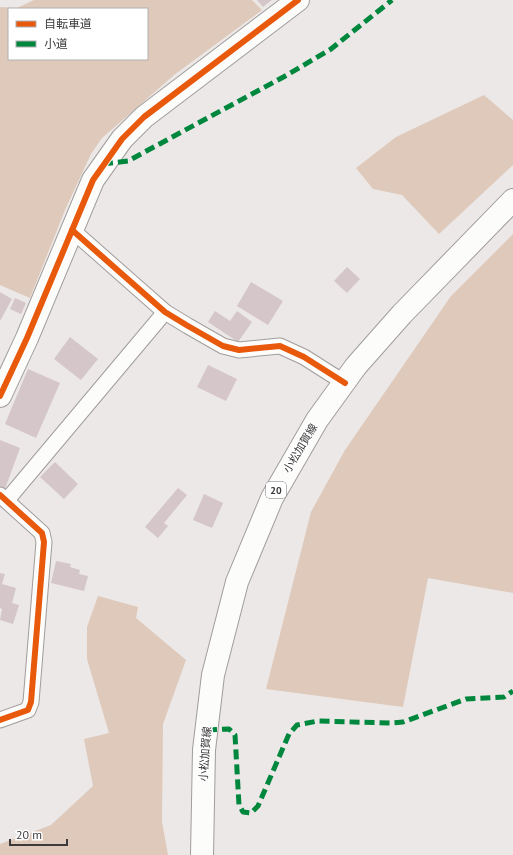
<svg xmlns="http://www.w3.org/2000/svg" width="513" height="855" viewBox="0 0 513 855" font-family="'PT Sans','Noto Sans JP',sans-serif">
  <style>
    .green { fill: #dec9ba; fill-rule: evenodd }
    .building { fill: #d5c6c9 }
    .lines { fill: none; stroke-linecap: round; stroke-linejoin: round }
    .street-casing { stroke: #a09d9c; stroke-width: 17 }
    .secondary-casing { stroke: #a09d9c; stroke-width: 24 }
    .primary-casing { stroke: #a09d9c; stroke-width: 24 }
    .street { stroke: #fcfcfb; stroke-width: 15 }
    .secondary { stroke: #fcfcfb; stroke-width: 22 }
    .primary { stroke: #fcfcfb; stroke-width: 22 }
    .quiet { stroke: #00873e; stroke-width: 5; stroke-dasharray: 10 5; stroke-linecap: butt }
    .cycleway-casing { stroke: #fff; stroke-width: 8 }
    .cycleway { stroke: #e8590c; stroke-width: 6 }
    .labels { text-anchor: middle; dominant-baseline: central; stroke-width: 3; stroke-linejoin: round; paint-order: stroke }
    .shield { fill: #fff; stroke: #767575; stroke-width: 1 }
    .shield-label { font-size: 10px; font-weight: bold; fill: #3c3a3a }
    .street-label { font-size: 11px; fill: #3c3a3a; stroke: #fff }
  </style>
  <rect width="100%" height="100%" fill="#ece8e7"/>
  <g class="green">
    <path d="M 34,0 L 252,0 L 262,10 L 174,75 L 102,138 L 91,154 L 65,210 L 30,298 L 0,285 L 0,7 L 17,8 ZM 9,9 L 147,9 L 147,59 L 9,59 Z"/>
    <polygon points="484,95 513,120 513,165 439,234 402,195 373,189 356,168 396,137"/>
    <polygon points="513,234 513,593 428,578 403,707 266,689 311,512 345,450 451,296"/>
    <polygon points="98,596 138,607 136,618 186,660 163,724 162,822 168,855 0,855 0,844 51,825 93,786 84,739 109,733 87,659 87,627"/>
  </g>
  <g class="building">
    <polygon points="257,0 272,0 263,7"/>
    <polygon points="347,267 360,279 347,293 334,281"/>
    <polygon points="251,282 283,301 268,325 237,306"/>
    <polygon points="0,292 12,299 0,321"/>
    <polygon points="15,298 26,303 21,314 10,309"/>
    <polygon points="215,311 230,321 237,311 252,322 238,342 208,322"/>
    <polygon points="70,337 98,359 81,380 54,359"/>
    <polygon points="208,365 237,379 226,401 197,387"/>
    <polygon points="28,369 60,383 36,438 5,424"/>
    <polygon points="0,440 20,448 5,489 0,487"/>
    <polygon points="55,462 78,484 64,499 40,477"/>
    <polygon points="178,488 187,495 164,523 168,526 158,538 145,527"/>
    <polygon points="204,494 223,503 212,528 193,520"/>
    <polygon points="56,561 71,564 70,567 80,570 79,574 88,576 84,591 51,583"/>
    <polygon points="0,573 5,574 2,584 16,588 12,603 19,605 13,624 0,620 2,609 0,608"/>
  </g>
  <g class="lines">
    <g class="street-casing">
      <g id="street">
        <polyline points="72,230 165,312 188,326 223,346 239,350 280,346 304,357 345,383"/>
        <polyline points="0,495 42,533 44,542 31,702 28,710 0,720"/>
        <polyline points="7,500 165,312"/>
      </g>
    </g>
    <g class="secondary-casing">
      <polyline id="secondary" points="0,396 27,338 93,180 122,139 144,117 298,0"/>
    </g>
    <g class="primary-casing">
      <polyline id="primary" points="202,855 204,750 213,675 237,582 272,498 317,420 356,366 402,314 513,200"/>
    </g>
    <use href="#street" class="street"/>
    <use href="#secondary" class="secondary"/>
    <use href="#primary" class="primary"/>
    <g class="quiet">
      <polyline points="103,164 128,161 287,75 331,49 392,0"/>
      <polyline points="207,730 229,729 235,735 239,805 243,812 251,813 258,806 289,734 297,725 318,721 390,723 403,722 466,699 504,697 513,691"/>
    </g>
    <g class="cycleway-casing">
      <g id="cycleway">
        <polyline points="72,230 165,312 188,326 223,346 239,350 280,346 304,357 345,383"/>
        <polyline points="0,396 27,338 93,180 122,139 144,117 298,0"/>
        <polyline points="0,495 42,533 44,542 31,702 28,710 0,720"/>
      </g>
    </g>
    <use href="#cycleway" class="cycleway"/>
  </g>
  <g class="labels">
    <rect class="shield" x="266" y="482" width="20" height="16" rx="3"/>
    <g class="shield-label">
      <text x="276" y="490">20</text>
    </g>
    <g class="street-label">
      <text transform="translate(300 448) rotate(-59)">小松加賀線</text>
      <text transform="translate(205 754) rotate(-86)">小松加賀線</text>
    </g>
  </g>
  <rect x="8" y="8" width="140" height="52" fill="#ffffff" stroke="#b1b0b0"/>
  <rect x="16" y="21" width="20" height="6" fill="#e8590c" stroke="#b1b0b0"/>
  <text x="44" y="28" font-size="12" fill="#3c3a3a">自転車道</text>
  <rect x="16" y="41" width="20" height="6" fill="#00873e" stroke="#b1b0b0"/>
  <text x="44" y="48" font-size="12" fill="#3c3a3a">小道</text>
  <path d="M10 839v6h57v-6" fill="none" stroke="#3c3a3a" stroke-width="2"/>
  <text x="16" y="839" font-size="12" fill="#3c3a3a" stroke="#ffffff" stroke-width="3" paint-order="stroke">20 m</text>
</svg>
